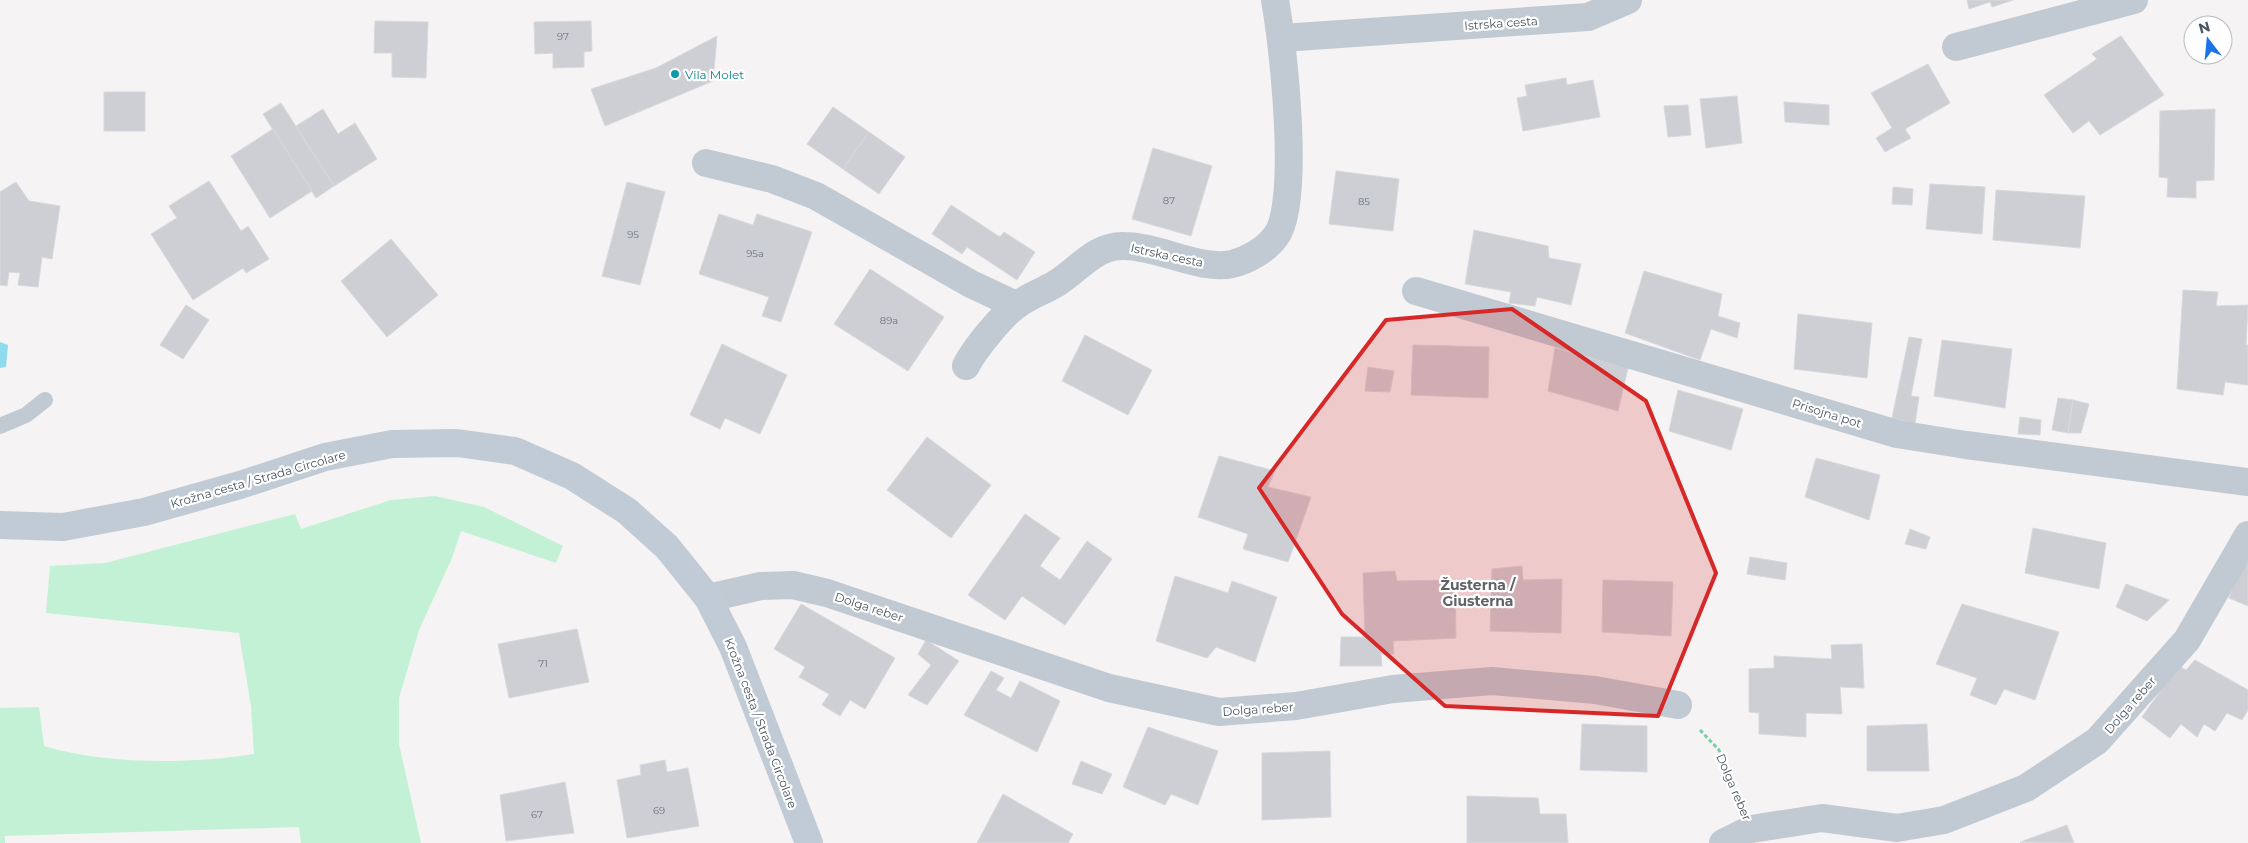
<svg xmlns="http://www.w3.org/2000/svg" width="2248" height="843" viewBox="0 0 2248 843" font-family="Montserrat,sans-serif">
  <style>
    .green { fill: #c3f1d5 }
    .water { fill: #90daee }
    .building { fill: #cdcfd5; stroke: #d7d9de }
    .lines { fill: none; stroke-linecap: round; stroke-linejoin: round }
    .path { stroke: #7ad0a6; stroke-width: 3; stroke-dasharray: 4 2.5; stroke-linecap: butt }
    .lane { stroke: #c1cad2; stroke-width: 16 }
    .street { stroke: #c1cad2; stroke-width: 28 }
    .secondary { stroke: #c1cbd6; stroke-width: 28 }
    .marked { fill: #d62828; fill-opacity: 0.2; stroke: #d62828; stroke-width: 4; stroke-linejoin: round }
    .culture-dot { fill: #0f9aa8; stroke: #fff; stroke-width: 2 }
    .labels { text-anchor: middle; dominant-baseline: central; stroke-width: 4.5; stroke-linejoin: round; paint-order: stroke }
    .number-label { font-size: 10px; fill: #6b747e }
    .street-label { font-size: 12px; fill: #4a5661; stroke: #fff }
    .culture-label { font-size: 12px; fill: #0d838f; stroke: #fff; text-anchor: start }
    .neighbourhood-label { font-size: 14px; font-weight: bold; fill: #5f6368; stroke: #fff }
  </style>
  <rect width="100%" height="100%" fill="#f5f3f3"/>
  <path class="green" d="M 435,496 L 484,507 L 563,546 L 556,563 L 461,531 L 452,558 L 419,630 L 399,698 L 399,744 L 421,843 L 301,843 L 299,827 L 5,836 L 5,843 L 0,843 L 0,708 L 39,707 L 44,746 C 107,765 190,764 254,754 L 251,706 L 239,633 L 46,613 L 50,566 L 105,563 L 295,514 L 301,529 L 391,500 Z"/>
  <polygon class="water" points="0,342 8,345 6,367 0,368"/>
  <g class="building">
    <polygon points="1967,0 2013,0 1992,7 1990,2 1969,9"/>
    <polygon points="375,21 428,22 426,78 392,77 392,53 374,53"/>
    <polygon points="591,21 592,51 584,52 584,67 553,68 553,53 535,54 534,22"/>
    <polygon points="717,36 713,81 605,126 591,89 656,68"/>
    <polygon points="2121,36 2164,95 2100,135 2089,121 2073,133 2044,95 2097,59 2092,54"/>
    <polygon points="1928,64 1950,103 1905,129 1911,138 1885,152 1876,138 1892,128 1871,93"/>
    <polygon points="1566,78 1567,85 1593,80 1600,117 1523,131 1517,98 1527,96 1525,85"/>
    <rect x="104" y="92" width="41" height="39"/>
    <polygon points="1737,96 1742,143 1706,148 1700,99"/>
    <polygon points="1784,102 1829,105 1829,125 1785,122"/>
    <polygon points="281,103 334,186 316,198 263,114"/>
    <polygon points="1688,105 1691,135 1668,137 1664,106"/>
    <polygon points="833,107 869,132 843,169 807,144"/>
    <polygon points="323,109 338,134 355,123 377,159 334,186 296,126"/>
    <polygon points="2215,109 2214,180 2196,181 2196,198 2167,197 2168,178 2159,177 2160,111"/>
    <polygon points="273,129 312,191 270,218 231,156"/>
    <polygon points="869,132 905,157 879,194 843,169"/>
    <polygon points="1153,148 1212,166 1191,236 1132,219"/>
    <polygon points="1336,171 1399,179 1393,231 1329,224"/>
    <polygon points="209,181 241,231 248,226 269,259 246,273 243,268 193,300 151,234 177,218 169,206"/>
    <polygon points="16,182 29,201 60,206 52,259 42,257 38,287 18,285 20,273 9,272 7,286 0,285 0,192"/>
    <polygon points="627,182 665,192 640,285 602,276"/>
    <polygon points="1930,184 1985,187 1982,234 1926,229"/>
    <polygon points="1893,187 1913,189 1912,205 1892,204"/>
    <polygon points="1996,190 2085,196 2080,248 1993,240"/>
    <polygon points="951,205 1000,237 1004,232 1035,252 1017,280 967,247 962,254 932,234"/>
    <polygon points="719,214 753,225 757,214 812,232 781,322 762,316 769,297 699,274"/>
    <polygon points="1474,230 1548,246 1549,258 1581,264 1571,305 1537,297 1535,306 1509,303 1511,292 1465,284"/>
    <polygon points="391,239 438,295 387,337 341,281"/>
    <polygon points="870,269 944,317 908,371 834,324"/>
    <polygon points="1644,271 1722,294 1718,316 1740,323 1737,338 1711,329 1700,360 1625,333"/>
    <polygon points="2183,290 2218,292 2216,306 2248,305 2246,345 2248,345 2248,385 2225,382 2223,395 2177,389"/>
    <polygon points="186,305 209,320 183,359 160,345"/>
    <polygon points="1798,314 1872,323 1867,378 1794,369"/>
    <polygon points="1085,335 1152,370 1128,415 1062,381"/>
    <polygon points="1909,337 1922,339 1911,396 1919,397 1915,424 1892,418"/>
    <polygon points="1942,340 2012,349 2005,408 1934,396"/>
    <polygon points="722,344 787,375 760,434 725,418 720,429 690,415"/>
    <polygon points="1413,345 1489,347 1488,398 1411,395"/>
    <polygon points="1555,348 1628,368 1618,411 1548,391"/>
    <polygon points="1368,367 1394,371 1390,392 1365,391"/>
    <polygon points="1678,390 1743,409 1731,450 1669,431"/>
    <polygon points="2058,398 2073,400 2068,433 2052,430"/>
    <polygon points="2073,400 2089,404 2081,433 2068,433"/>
    <polygon points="2020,417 2041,420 2040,435 2018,434"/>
    <polygon points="927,437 991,485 951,538 887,490"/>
    <polygon points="1219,456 1275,471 1268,487 1311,497 1288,562 1243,549 1248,534 1198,517"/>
    <polygon points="1816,458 1880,475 1869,520 1805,497"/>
    <polygon points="1025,514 1060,538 1040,566 1060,580 1087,541 1112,559 1065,625 1022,596 1005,620 968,595"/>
    <polygon points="2033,528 2106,543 2099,589 2025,573"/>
    <polygon points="1910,529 1930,537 1926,549 1905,544"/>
    <polygon points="1750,557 1787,563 1785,580 1747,574"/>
    <polygon points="2243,563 2248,564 2248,606 2229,598"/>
    <polygon points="1522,566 1523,580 1562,579 1561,633 1490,631 1492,569"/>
    <polygon points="1395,571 1397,581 1455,580 1456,638 1393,641 1394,654 1381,654 1382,666 1340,666 1341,637 1365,637 1363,573"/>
    <polygon points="1175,576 1228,593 1232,581 1277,597 1255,662 1216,647 1207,658 1156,641"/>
    <polygon points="1603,580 1673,582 1671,636 1602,632"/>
    <polygon points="2126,584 2169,600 2147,621 2116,607"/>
    <polygon points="801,604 895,658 865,709 850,700 840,716 822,705 829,694 799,677 805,667 774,649"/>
    <polygon points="1962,604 2059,632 2035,700 2004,689 1996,705 1970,695 1977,678 1936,664"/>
    <polygon points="577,629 589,682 509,698 498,644"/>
    <polygon points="926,640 959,661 927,705 908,695 931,665 918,654"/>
    <polygon points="1862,644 1864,688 1840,687 1842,714 1806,713 1806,737 1759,734 1759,713 1749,712 1749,669 1774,668 1774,656 1832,659 1831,645"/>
    <polygon points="2195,660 2248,690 2248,710 2242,720 2227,713 2215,731 2204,724 2197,737 2181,724 2170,738 2142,717 2166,683 2174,663 2186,670"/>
    <polygon points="991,671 1004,678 996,690 1011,698 1020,681 1060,701 1037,752 964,715"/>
    <polygon points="1582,724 1647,726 1647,772 1580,770"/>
    <polygon points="1927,724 1929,771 1867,771 1867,726"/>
    <polygon points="1148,727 1218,751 1198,805 1171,794 1165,805 1123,787"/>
    <polygon points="1330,751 1331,817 1262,820 1262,753"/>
    <polygon points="665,760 667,772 688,768 699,826 627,838 617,780 641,775 640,765"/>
    <polygon points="1081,761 1112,774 1102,794 1072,784"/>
    <polygon points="565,782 574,833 506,841 500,795"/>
    <polygon points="1003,794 1073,834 1068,843 977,843"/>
    <polygon points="1467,796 1538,798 1540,814 1566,814 1568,843 1467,843"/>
    <polygon points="2067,825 2074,843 2020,842"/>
  </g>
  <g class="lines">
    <polyline class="path" points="1700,730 1719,750 1738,798"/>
    <polyline class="lane" points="0,426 26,415 45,400"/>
    <g class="street">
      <polyline points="1282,38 1588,17 1628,0"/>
      <polyline points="1956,47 2134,0"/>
      <polyline points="706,163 772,179 816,196 971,284 1016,305"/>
      <polyline points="1416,291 1897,434 1966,445 2248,482"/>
      <path d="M 966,366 C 973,351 1003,314 1017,305 C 1029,296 1044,291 1057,283 C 1079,269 1096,245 1124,246 C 1158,246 1201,271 1232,264 C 1248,260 1266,250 1276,236 C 1301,203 1283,44 1275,0"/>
      <polyline points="708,598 761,586 793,585 827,593 1109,688 1219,712 1296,706 1393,689 1492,681 1595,690 1678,705"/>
      <polyline points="1723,843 1751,829 1822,818 1897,828 1944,820 2026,788 2097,741 2187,640 2248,535"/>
    </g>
    <polyline class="secondary" points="0,525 63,527 144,512 240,485 325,457 392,444 457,443 515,451 572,476 627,511 667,547 708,598 733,647 809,843"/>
  </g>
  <path class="marked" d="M 1512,309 L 1646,401 L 1716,573 L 1658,716 L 1445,706 L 1342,614 L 1259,488 L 1386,320 Z"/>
  <circle class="culture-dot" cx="675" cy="74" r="5"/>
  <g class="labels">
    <g class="number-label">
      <text x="563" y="36">97</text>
      <text x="1169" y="200">87</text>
      <text x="1364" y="201">85</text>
      <text x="633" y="234">95</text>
      <text x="755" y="253">95a</text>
      <text x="889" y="320">89a</text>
      <text x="543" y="663">71</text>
      <text x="659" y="810">69</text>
      <text x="537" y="814">67</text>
    </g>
    <g class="street-label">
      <text transform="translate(1501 23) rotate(-4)">Istrska cesta</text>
      <text transform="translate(1167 255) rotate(12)">Istrska cesta</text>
      <text transform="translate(1827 413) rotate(17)">Prisojna pot</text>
      <text transform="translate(258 479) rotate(-16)">Krožna cesta / Strada Circolare</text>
      <text transform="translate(869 607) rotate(18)">Dolga reber</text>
      <text transform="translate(2130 705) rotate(-49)">Dolga reber</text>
      <text transform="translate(1258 709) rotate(-4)">Dolga reber</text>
      <text transform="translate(761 723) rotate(69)">Krožna cesta / Strada Circolare</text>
      <text transform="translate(1734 787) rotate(67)">Dolga reber</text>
    </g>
    <g class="culture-label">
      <text x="685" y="74">Vila Molet</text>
    </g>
    <g class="neighbourhood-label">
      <text x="1478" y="585">Žusterna /<tspan x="1478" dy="16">Giusterna</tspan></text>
    </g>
  </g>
  <g transform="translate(2208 40) rotate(344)"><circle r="24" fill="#ffffff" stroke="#b7bbc0"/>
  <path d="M0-4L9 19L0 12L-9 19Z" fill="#1a73e8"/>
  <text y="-8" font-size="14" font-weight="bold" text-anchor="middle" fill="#4a5661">N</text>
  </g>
</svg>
